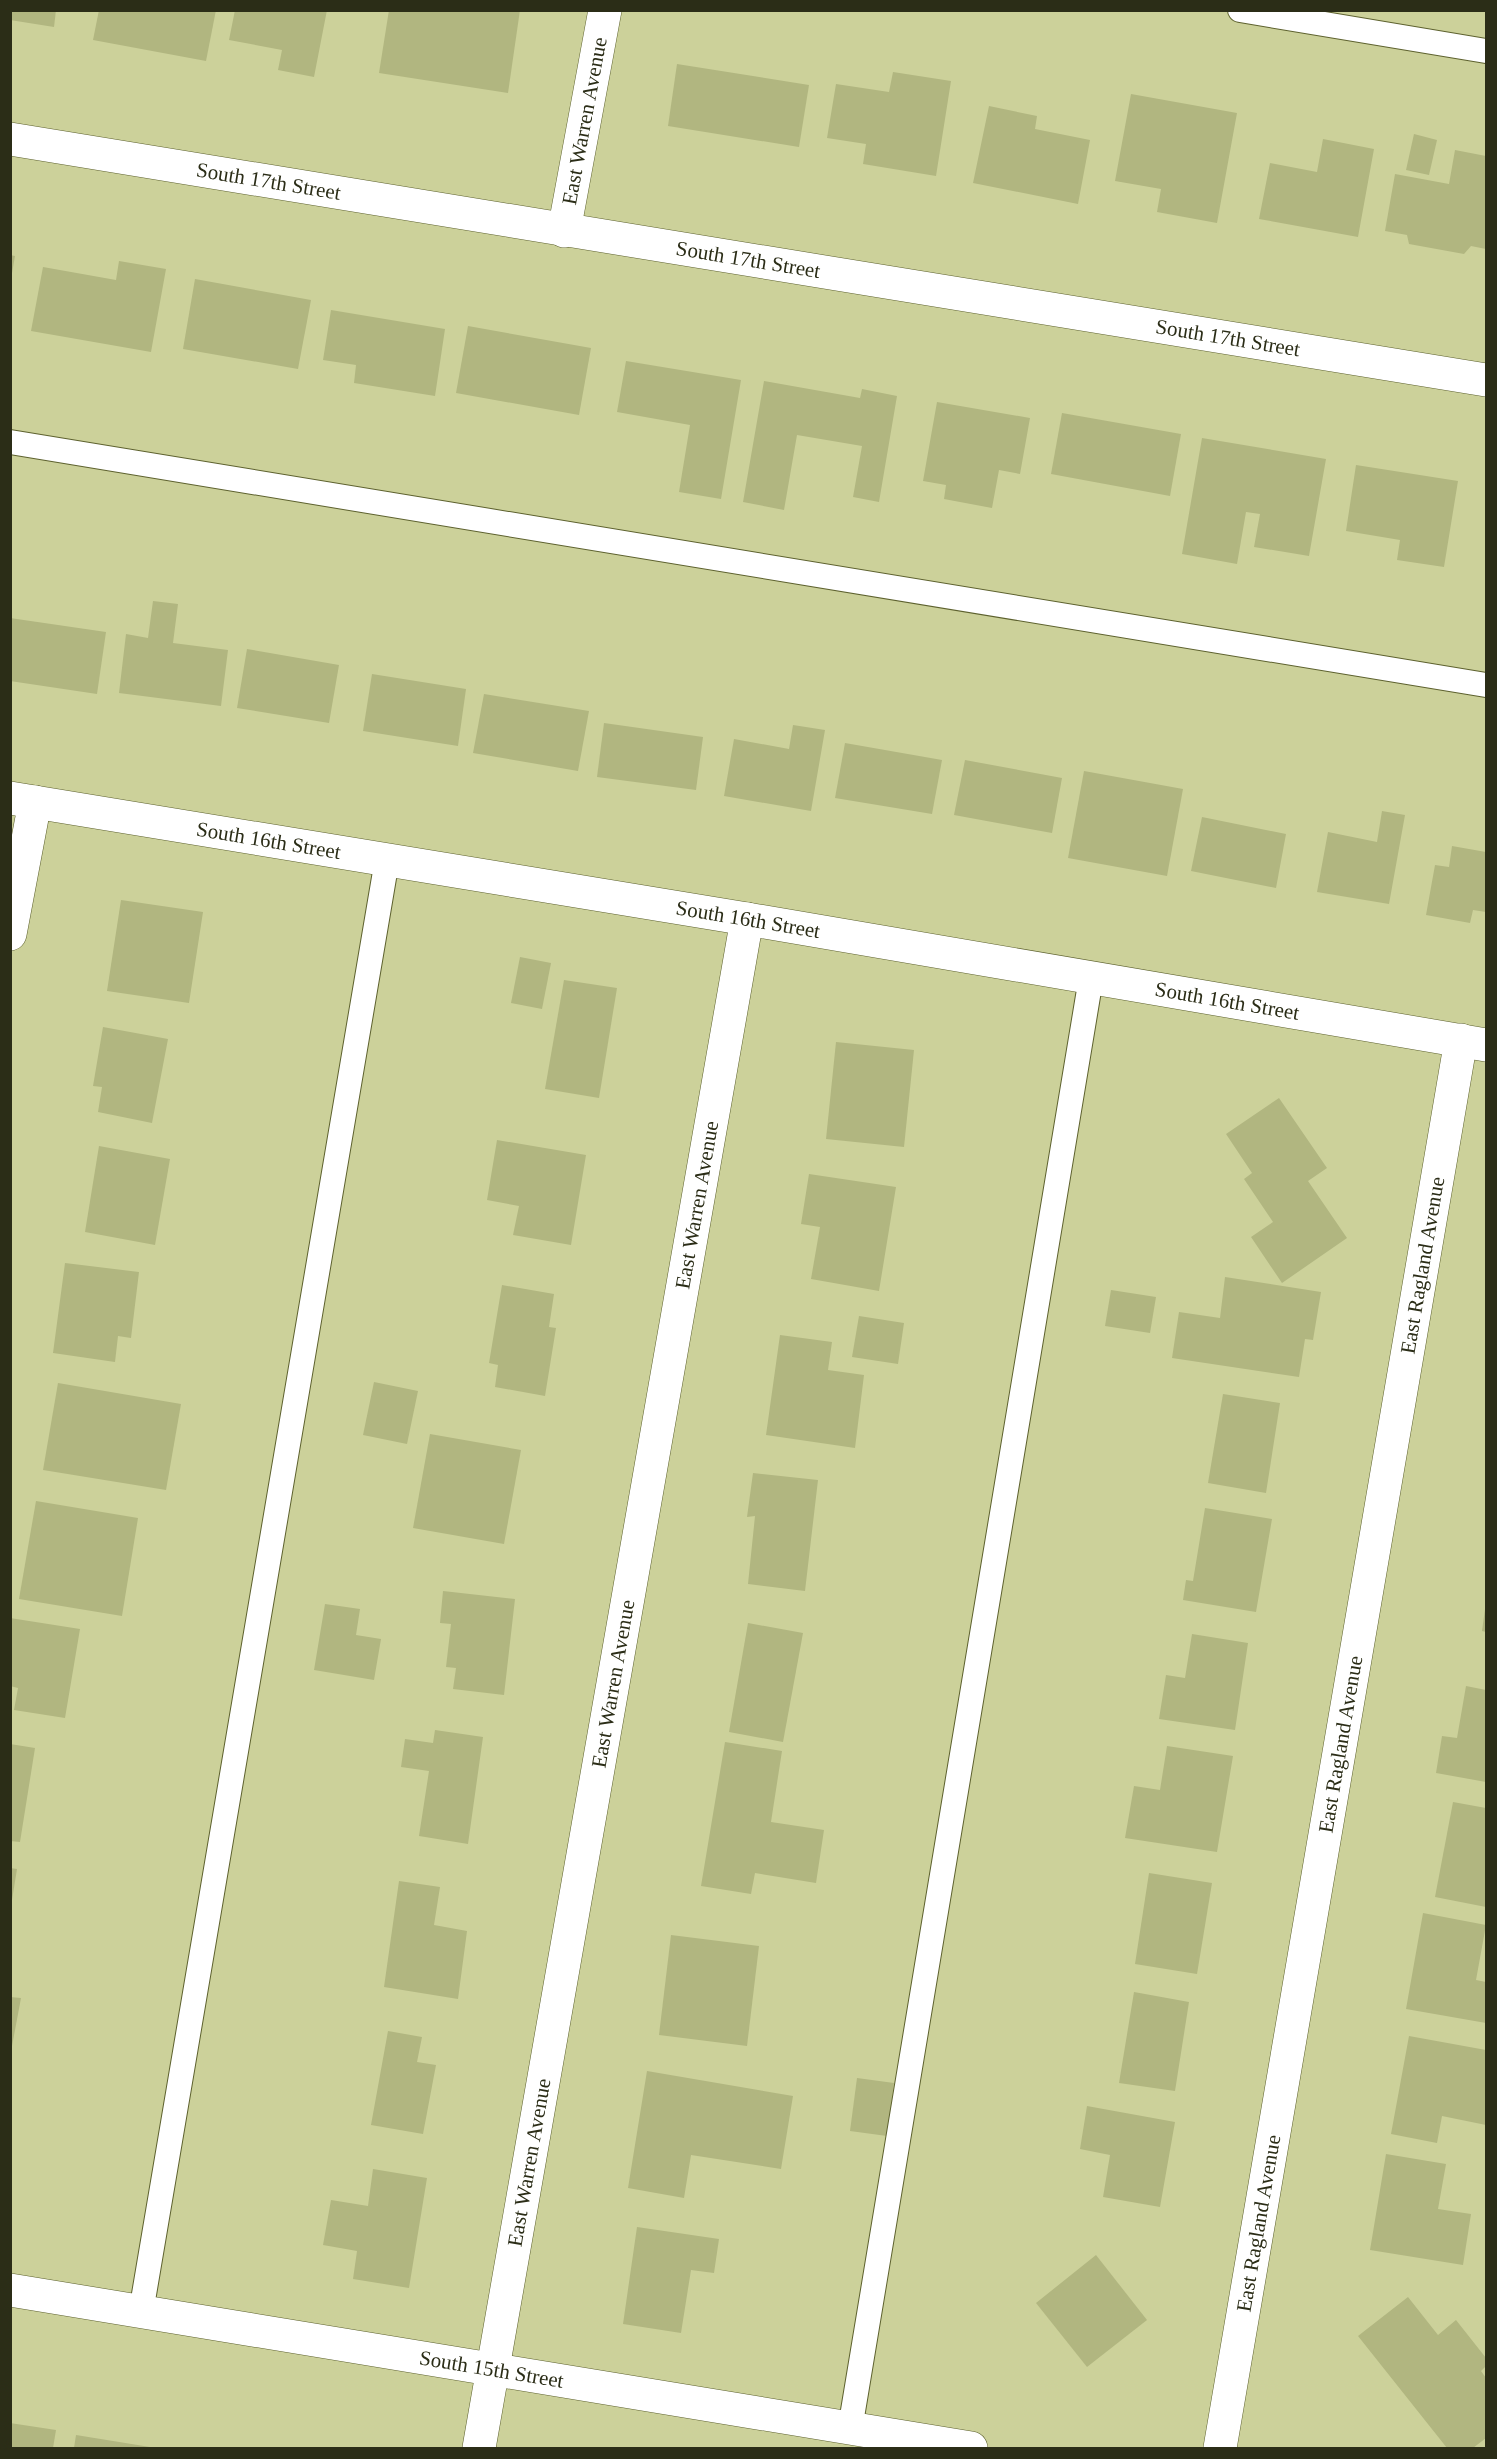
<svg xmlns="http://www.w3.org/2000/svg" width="1497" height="2459" viewBox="0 0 1497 2459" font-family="Georgia,serif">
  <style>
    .building { fill: #b1b680 }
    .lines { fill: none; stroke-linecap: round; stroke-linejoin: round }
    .lane-casing { stroke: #5d612e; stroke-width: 26 }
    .street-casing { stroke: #5d612e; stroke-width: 34 }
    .lane { stroke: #fff; stroke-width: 24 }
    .street { stroke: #fff; stroke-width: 33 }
    .labels { text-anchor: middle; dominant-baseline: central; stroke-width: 4.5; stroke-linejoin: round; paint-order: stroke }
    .street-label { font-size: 21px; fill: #2b2d17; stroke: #ecf0d4 }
  </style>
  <rect width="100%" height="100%" fill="#ccd19a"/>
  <g class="building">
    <polygon points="10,10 56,10 54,27 10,20"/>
    <polygon points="99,10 216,10 206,61 93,40"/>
    <polygon points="235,10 327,10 314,77 278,70 282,50 229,40"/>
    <polygon points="389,10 520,10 508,93 379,73"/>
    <polygon points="677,64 809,85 799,147 668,126"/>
    <polygon points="893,72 951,81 936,176 863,164 866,144 827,138 836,84 889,92"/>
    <polygon points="1131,94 1237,113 1217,223 1157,212 1161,189 1115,181"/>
    <polygon points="989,106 1037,116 1035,129 1090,140 1078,204 973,183"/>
    <polygon points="1414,134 1437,140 1429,175 1406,170"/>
    <polygon points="1323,139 1374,149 1358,237 1259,219 1270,163 1317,172"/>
    <polygon points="1455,150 1486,156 1486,249 1471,246 1464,254 1409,244 1407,235 1385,231 1395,174 1449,184"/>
    <polygon points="10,255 15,256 12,273 10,273"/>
    <polygon points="119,261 166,269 151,352 31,331 43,267 116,280"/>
    <polygon points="195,279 311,300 298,369 183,349"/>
    <polygon points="331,310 445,329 435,396 354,383 356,365 323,360"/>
    <polygon points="468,326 591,348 579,415 456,393"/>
    <polygon points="626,361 741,380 721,499 679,492 690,425 617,412"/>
    <polygon points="764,381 860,398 862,389 897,396 879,502 853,497 862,446 797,435 784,510 743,502"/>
    <polygon points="937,402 1030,418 1020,474 999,470 992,508 944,499 946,485 923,481"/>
    <polygon points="1062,413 1181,434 1170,496 1051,474"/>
    <polygon points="1202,438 1326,459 1309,556 1254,547 1260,514 1246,512 1237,564 1182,554"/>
    <polygon points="1356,465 1458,481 1444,567 1397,560 1400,540 1346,531"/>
    <polygon points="153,601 178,604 173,643 228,650 221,706 119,693 126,634 148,638"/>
    <polygon points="10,618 106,632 97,694 10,681"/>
    <polygon points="247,649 339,665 329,723 237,708"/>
    <polygon points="372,674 466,689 458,746 363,731"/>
    <polygon points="484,694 589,711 578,771 473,753"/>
    <polygon points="604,723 703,737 696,790 597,777"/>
    <polygon points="793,725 825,730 811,811 724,796 734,739 789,749"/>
    <polygon points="845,743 942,760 932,814 835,798"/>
    <polygon points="965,760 1062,778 1052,833 954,815"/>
    <polygon points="1084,771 1183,789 1167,876 1068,858"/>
    <polygon points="1382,811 1405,815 1389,904 1317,892 1328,832 1377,842"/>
    <polygon points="1202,817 1286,834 1276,888 1191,871"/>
    <polygon points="1452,846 1486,852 1486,912 1473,910 1470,923 1426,915 1435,865 1449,867"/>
    <polygon points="121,900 203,912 189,1003 107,991"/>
    <polygon points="520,957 551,963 542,1009 511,1003"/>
    <polygon points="564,980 617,988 599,1098 545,1089"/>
    <polygon points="103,1027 168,1039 152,1123 98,1112 102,1087 93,1086"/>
    <polygon points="836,1042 914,1050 904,1147 826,1139"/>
    <polygon points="1279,1098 1327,1168 1308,1181 1347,1238 1282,1283 1251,1237 1273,1222 1244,1179 1252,1173 1226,1134"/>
    <polygon points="497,1140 586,1155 571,1245 513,1235 519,1206 487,1200"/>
    <polygon points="99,1146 170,1159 155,1245 85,1232"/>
    <polygon points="809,1174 896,1187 879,1291 811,1279 820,1227 801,1224"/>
    <polygon points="65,1263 139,1272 131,1338 118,1336 115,1362 53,1353"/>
    <polygon points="1225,1277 1321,1292 1313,1340 1305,1339 1299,1377 1172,1358 1179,1312 1220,1318"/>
    <polygon points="502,1285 554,1294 549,1327 556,1328 545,1396 495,1387 498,1365 489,1363"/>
    <polygon points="1111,1290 1156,1297 1150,1333 1105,1326"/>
    <polygon points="859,1316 904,1323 898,1364 852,1357"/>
    <polygon points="780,1335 832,1342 828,1370 864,1375 855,1448 766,1435"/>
    <polygon points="374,1382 418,1391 407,1444 363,1435"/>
    <polygon points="58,1383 181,1404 166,1490 43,1470"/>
    <polygon points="1223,1394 1280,1403 1266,1493 1208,1483"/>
    <polygon points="430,1434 521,1450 504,1544 413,1528"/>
    <polygon points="753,1473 818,1480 805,1591 748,1584 755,1516 747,1517"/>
    <polygon points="36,1501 138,1518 122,1616 19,1599"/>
    <polygon points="1205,1508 1272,1519 1256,1612 1183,1600 1186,1580 1193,1581"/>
    <polygon points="443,1591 515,1599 504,1695 453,1689 456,1668 446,1667 451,1624 440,1623"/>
    <polygon points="325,1604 360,1609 356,1635 381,1639 374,1680 314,1670"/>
    <polygon points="1485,1609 1486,1609 1486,1632 1482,1631"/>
    <polygon points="10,1618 80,1629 65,1718 14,1710 18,1688 10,1686"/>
    <polygon points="748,1623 803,1633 783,1742 729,1732"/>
    <polygon points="1192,1634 1248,1643 1235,1730 1159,1719 1166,1675 1185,1678"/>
    <polygon points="1466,1686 1486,1690 1486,1782 1436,1773 1442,1736 1457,1738"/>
    <polygon points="435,1730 483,1737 468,1844 419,1836 429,1771 401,1767 405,1739 433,1743"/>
    <polygon points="725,1742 782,1751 771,1822 824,1830 816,1883 755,1873 751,1894 701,1886"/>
    <polygon points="10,1744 35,1748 20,1842 10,1841"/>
    <polygon points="1167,1746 1233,1756 1217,1852 1125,1838 1134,1786 1160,1790"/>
    <polygon points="1453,1802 1486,1808 1486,1907 1435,1897"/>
    <polygon points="10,1868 17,1869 12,1900 10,1900"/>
    <polygon points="1149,1873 1212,1883 1197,1974 1135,1964"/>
    <polygon points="399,1881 440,1887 434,1925 467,1931 458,1999 384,1987"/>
    <polygon points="1423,1913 1486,1925 1476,1980 1486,1982 1486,2023 1406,2009"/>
    <polygon points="671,1935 759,1946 747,2046 659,2035"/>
    <polygon points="1134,1992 1189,2002 1175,2091 1119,2083"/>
    <polygon points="10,1997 21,1998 12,2046 10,2046"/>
    <polygon points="388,2031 422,2037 417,2062 436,2065 423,2134 371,2125"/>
    <polygon points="1409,2036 1486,2050 1486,2125 1442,2116 1437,2143 1391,2134"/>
    <polygon points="647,2071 793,2096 781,2169 691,2155 684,2198 628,2188"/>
    <polygon points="857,2078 894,2083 887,2136 850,2131"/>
    <polygon points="1087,2106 1175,2122 1160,2207 1103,2197 1110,2155 1080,2149"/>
    <polygon points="1386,2154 1446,2164 1438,2209 1471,2214 1463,2265 1370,2250"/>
    <polygon points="373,2169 427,2178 409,2288 353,2279 357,2251 323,2245 331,2200 368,2206"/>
    <polygon points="637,2227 719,2239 714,2273 691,2270 681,2333 623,2324"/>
    <polygon points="1096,2255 1147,2320 1087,2367 1036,2303"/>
    <polygon points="1408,2297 1438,2335 1456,2320 1486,2358 1486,2366 1481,2371 1486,2378 1486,2438 1473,2448 1447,2448 1358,2336"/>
    <polygon points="10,2423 56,2430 53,2448 10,2448"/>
    <polygon points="76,2435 150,2447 150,2448 74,2448"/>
  </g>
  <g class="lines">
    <g class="lane-casing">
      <g id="lane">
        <polyline points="1240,10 1486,51"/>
        <polyline points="10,442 1486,685"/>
        <polyline points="141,2312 387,860"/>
        <polyline points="850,2429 1091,978"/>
      </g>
    </g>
    <g class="street-casing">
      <g id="street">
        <path id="s1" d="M 10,139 L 1486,380"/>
        <path id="s2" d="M 564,231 L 605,10"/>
        <path id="s3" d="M 10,798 L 747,919 L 1486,1045"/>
        <polyline points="10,934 35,802"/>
        <path id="s4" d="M 10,2290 L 971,2448"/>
        <path id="s5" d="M 479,2448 L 747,919"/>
        <path id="s6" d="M 1220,2448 L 1461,1040"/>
      </g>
    </g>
    <use href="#lane" class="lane"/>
    <use href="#street" class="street"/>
  </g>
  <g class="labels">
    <g class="street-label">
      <text stroke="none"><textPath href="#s2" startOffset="112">East Warren Avenue</textPath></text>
      <text stroke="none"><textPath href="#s1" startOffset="262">South 17th Street</textPath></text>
      <text stroke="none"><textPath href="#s1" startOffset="748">South 17th Street</textPath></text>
      <text stroke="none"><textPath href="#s1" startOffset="1234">South 17th Street</textPath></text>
      <text stroke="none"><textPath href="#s3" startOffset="262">South 16th Street</textPath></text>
      <text stroke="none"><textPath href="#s3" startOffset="748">South 16th Street</textPath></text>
      <text stroke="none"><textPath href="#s3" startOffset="1234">South 16th Street</textPath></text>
      <text stroke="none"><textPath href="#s5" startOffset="1262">East Warren Avenue</textPath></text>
      <text stroke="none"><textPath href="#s6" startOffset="1200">East Ragland Avenue</textPath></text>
      <text stroke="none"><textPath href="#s5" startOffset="776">East Warren Avenue</textPath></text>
      <text stroke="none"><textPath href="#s6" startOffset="714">East Ragland Avenue</textPath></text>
      <text stroke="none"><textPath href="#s5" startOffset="290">East Warren Avenue</textPath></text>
      <text stroke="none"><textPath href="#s6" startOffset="228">East Ragland Avenue</textPath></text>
      <text stroke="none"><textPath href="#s4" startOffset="488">South 15th Street</textPath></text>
    </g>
  </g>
  <rect width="1497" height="2459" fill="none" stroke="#2b2d17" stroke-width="24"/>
</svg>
